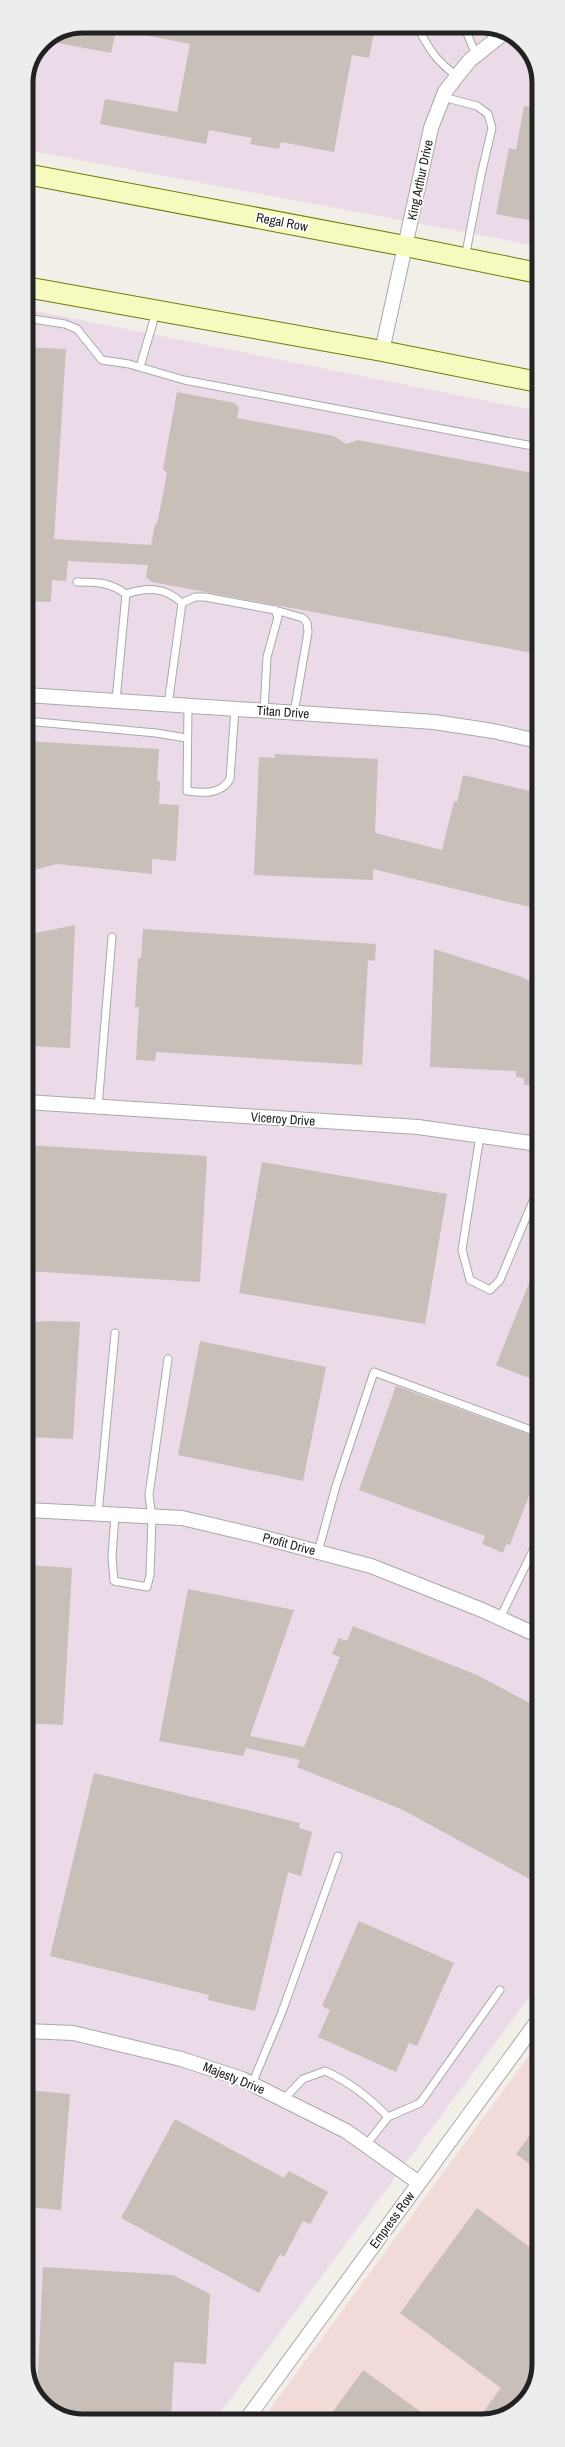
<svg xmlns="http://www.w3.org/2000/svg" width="565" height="2447" viewBox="0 0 565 2447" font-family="'Archivo Narrow',sans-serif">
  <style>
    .commercial { fill: #f2dad9 }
    .industrial { fill: #ebdbe8 }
    .building { fill: #c7bfb8 }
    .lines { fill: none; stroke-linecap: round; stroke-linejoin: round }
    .lane-casing { stroke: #a9a9a9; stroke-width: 9 }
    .street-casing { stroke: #a9a9a9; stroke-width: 16 }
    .secondary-casing { stroke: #707d05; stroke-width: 22 }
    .lane { stroke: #fff; stroke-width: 7 }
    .street { stroke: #fff; stroke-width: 14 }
    .secondary { stroke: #f7fabf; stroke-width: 20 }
    .labels { text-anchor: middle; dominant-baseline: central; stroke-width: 4; stroke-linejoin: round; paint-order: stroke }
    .street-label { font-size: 13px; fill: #222; stroke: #fff }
    .rim { fill: none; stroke: #222; stroke-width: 5 }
  </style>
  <rect width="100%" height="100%" fill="#f2efe9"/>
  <polygon class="commercial" points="539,2042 539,2364 525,2401 493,2420 262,2420"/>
  <g class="industrial">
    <polygon points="83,26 489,26 520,40 538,72 538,246 26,150 26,83 43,43"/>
    <polygon points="26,309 538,411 539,1984 214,2421 79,2421 45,2407 27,2375"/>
  </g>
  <g class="building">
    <polygon points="83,26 117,26 111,53 47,41"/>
    <polygon points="134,26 375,26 369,58 352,55 334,152 281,142 279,149 250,144 252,138 209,130 206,144 100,124 105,99 177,112 190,44 134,33"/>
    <polygon points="524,106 538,108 538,222 496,214 509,148 516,150"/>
    <polygon points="26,347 66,349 54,539 151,545 155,525 158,520 167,473 163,469 177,392 235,403 239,408 237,418 334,436 346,444 358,440 538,474 538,654 152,582 146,577 148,565 68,561 66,581 52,580 51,602 26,601"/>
    <polygon points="26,741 159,749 157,781 160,781 159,804 179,805 176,861 152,859 152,874 57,864 26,872"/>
    <polygon points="275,754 378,759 375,833 442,850 454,801 457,802 463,775 538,793 538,909 373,869 373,880 254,875 259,757 275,758"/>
    <polygon points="75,925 70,1048 26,1046 26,935"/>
    <polygon points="143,929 376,944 375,961 368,960 362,1065 156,1052 155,1061 136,1060 139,1007 135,1007 138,958 141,958"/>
    <polygon points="434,949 522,977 538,986 538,1086 524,1085 524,1078 516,1077 516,1071 430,1067"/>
    <polygon points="26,1145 207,1156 200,1282 27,1271"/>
    <polygon points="262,1162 447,1194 425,1324 239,1293"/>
    <polygon points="538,1261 539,1382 496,1365"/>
    <polygon points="48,1321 80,1322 73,1439 27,1437 27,1322"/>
    <polygon points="200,1341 326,1367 303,1481 178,1455"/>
    <polygon points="396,1386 539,1438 539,1470 510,1545 506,1544 503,1553 482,1544 485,1536 359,1490"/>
    <polygon points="27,1565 72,1568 63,1725 27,1723"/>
    <polygon points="188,1589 294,1610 250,1736 304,1747 340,1657 332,1654 339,1638 347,1641 353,1626 477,1675 539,1708 539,1884 401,1809 297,1767 300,1760 246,1748 243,1756 159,1741"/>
    <polygon points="94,1773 300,1823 299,1828 312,1832 301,1876 288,1872 255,2011 208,2000 209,1995 50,1956"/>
    <polygon points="359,1921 454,1963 417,2046 409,2043 396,2072 318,2037 330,2010 322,2006"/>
    <polygon points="27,2090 70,2094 61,2210 27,2207"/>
    <polygon points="175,2119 284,2178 289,2171 328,2192 310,2224 303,2221 284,2257 280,2254 259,2293 121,2218"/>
    <polygon points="539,2123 539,2171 516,2154"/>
    <polygon points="477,2208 539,2254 539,2364 525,2401 493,2420 477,2420 501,2388 400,2313"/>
    <polygon points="43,2267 173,2275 210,2294 206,2364 174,2362 171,2421 79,2421 45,2407 37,2393"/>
    <polygon points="363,2370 432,2420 327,2420"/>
  </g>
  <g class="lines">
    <g class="lane-casing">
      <g id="lane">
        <path d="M 417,26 C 429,49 436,61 457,76"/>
        <polyline points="464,26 476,55"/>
        <polyline points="443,97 477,106 488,114 492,128 481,175 465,258"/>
        <polyline points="26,318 65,324 77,329 102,360 129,364 184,380 538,447"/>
        <polyline points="140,367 156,312"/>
        <path d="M 77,582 C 96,582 110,582 126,594"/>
        <path d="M 126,594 C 148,587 165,587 182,603"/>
        <polyline points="182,603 195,597 205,597 275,610 303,618 307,623 308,632 294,713"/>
        <polyline points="116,701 126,594"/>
        <polyline points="168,705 182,603"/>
        <path d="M 188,706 L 187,791 C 203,793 221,795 230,779 L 235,709"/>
        <polyline points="264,711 267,657 278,617 275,610"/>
        <polyline points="26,721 156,733 186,738"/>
        <polyline points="98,1107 112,937"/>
        <polyline points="480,1136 462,1250 470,1280 490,1290 500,1280 538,1189"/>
        <polyline points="98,1514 115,1333"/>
        <polyline points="115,1515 112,1557 114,1581 147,1587 150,1575 152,1518 149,1495 168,1359"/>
        <polyline points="318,1552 336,1486 374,1372 539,1433"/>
        <polyline points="500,1618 539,1538"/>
        <polyline points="252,2084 282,2012 338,1856"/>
        <path d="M 283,2100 L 303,2079 L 325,2071 C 350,2082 369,2097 388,2117"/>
        <polyline points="366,2145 388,2117 420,2103 500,1990"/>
      </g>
    </g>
    <g class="street-casing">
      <g id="street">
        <polyline points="382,351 431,128 445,92 457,76 470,60 504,33"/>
        <polyline points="26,695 434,722 493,731 538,741"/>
        <polyline points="26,1102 418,1127 538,1144"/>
        <polyline points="27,1510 182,1518 254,1535 371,1566 482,1610 539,1636"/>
        <polyline points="27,2031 73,2033 181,2059 242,2079 346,2131 419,2183"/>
        <polyline points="246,2420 539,2019"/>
      </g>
    </g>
    <g class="secondary-casing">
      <g id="secondary">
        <polyline points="26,174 405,246 538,273"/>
        <polyline points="26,287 382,351 538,382"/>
      </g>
    </g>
    <use href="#lane" class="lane"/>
    <use href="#street" class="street"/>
    <use href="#secondary" class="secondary"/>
  </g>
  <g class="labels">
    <g class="street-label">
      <text transform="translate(420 180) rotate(-78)">King Arthur Drive</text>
      <text transform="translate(282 222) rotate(11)">Regal Row</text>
      <text transform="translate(283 712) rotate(4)">Titan Drive</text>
      <text transform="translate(283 1119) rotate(4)">Viceroy Drive</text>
      <text transform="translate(289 1544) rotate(15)">Profit Drive</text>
      <text transform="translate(234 2078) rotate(22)">Majesty Drive</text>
      <text transform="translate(392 2220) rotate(-54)">Empress Row</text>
    </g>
  </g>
  <path d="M0 0H565V2447H0ZM83 33H482A50 50 0 0 1 532 83V2364A50 50 0 0 1 482 2414H83A50 50 0 0 1 33 2364V83A50 50 0 0 1 83 33Z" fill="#ededed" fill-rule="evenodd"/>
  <path class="rim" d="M83 33H482A50 50 0 0 1 532 83V2364A50 50 0 0 1 482 2414H83A50 50 0 0 1 33 2364V83A50 50 0 0 1 83 33Z"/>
</svg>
